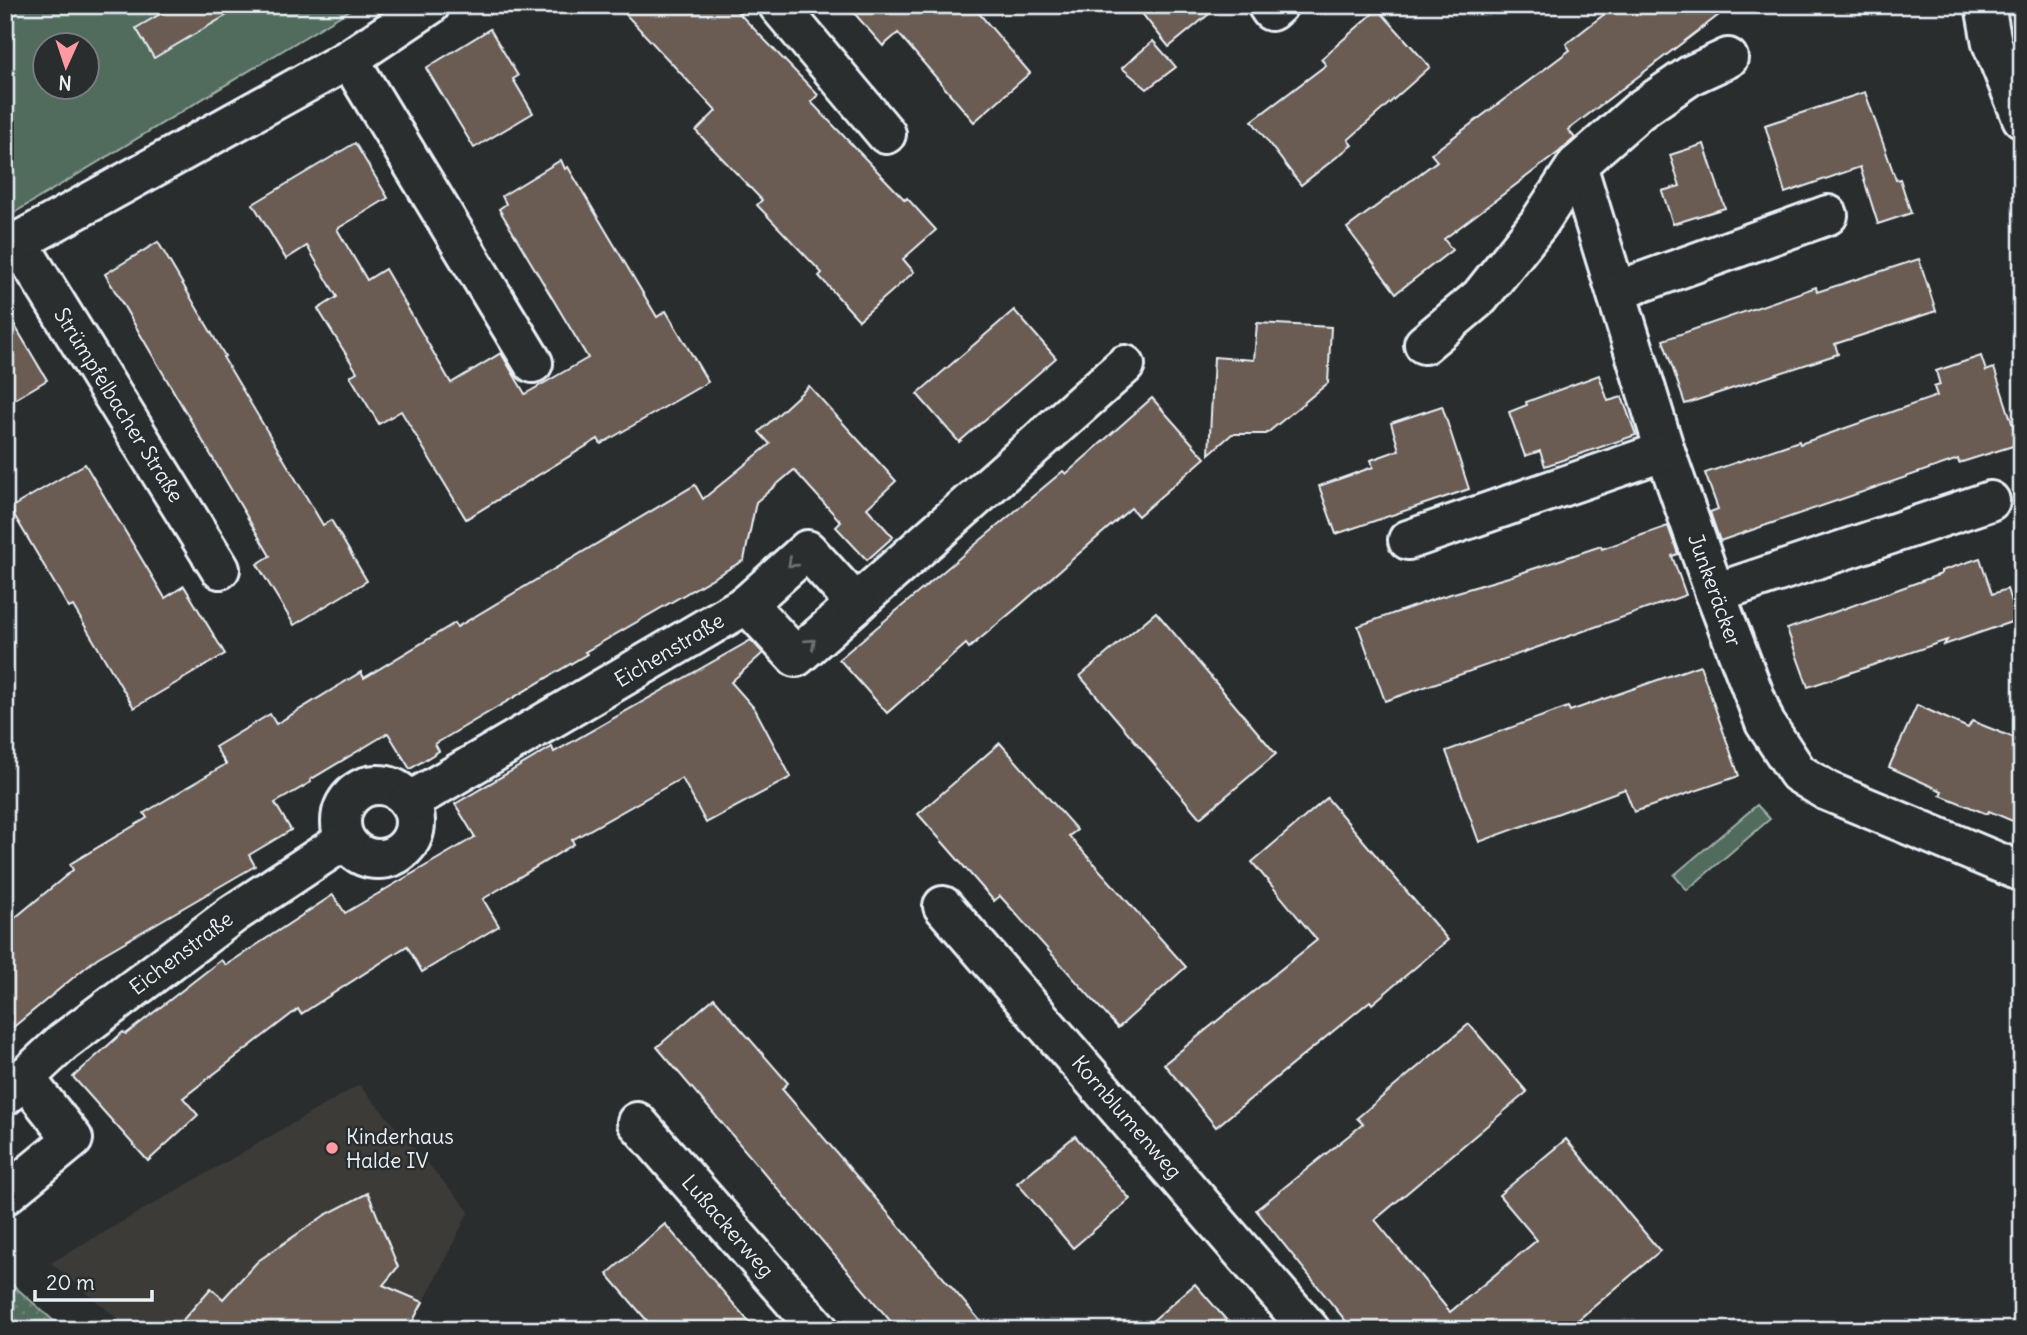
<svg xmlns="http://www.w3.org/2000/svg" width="2027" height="1335" viewBox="0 0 2027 1335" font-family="Delius,sans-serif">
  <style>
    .built { fill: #3e3b39 }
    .green { fill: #516c5b; stroke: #9caeaa; stroke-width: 2; fill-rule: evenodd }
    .park { fill: url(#park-dots); stroke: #9caeaa; stroke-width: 2 }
    .building { fill: #6b5b52; stroke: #e8f1f8; stroke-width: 2 }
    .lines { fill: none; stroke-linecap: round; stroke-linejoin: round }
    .minor-casing { stroke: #e8f1f8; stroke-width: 44 }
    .major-casing { stroke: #e8f1f8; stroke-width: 44 }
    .minor { stroke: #2a2d2e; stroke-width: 38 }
    .major { stroke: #2a2d2e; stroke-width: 38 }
    .oneway { stroke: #6c7275 }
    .poi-dot { fill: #ff9aa2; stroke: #2a2d2e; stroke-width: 2.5 }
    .labels { text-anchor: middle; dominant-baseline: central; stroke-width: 5; stroke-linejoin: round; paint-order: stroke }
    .street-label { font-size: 21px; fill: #e8f1f8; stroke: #2a2d2e }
    .poi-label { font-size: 21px; fill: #e8f1f8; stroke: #2a2d2e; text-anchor: start }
  </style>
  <defs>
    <pattern id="park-dots" width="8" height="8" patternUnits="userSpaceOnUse" patternTransform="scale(1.75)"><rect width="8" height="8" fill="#516c5b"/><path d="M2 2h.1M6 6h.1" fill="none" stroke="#6a8173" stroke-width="1.8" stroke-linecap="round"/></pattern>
  </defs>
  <rect width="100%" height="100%" fill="#2a2d2e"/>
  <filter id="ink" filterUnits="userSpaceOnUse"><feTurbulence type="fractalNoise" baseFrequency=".0143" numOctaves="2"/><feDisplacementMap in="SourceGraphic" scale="14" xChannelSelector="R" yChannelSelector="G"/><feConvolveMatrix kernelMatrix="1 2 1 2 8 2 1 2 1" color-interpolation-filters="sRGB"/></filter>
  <g filter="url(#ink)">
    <polygon class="built" points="359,1085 469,1211 410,1330 131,1330 51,1263"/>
    <g class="green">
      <path d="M 5,5 L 358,5 L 12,214 L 5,208 ZM 46,46 L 88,46 L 88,88 L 46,88 Z"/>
      <polygon points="1757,805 1770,819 1687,890 1674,875"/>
    </g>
    <polygon class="park" points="5,1278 64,1330 5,1330"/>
    <g class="building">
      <polygon points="176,5 244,5 154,58 136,28"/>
      <polygon points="617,5 731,5 818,95 811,102 905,200 907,198 936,230 903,259 914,272 859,320 819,276 822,273 757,205 762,200 696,131 716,111"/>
      <polygon points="847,5 972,5 1030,73 974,122 898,33 883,46"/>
      <polygon points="1135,5 1220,5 1169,47"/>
      <polygon points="1616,5 1732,5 1568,130 1575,138 1559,152 1444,239 1452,250 1396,293 1347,228 1437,161 1431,154 1570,50 1566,44"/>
      <polygon points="1378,9 1430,67 1348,140 1352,145 1301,185 1252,121 1326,65 1321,59"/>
      <polygon points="490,29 518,76 513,79 533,113 474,148 426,68"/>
      <polygon points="1153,41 1176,67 1147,89 1122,68"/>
      <polygon points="1865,92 1896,180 1900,179 1911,213 1878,224 1860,167 1785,193 1765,125"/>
      <polygon points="355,143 388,198 337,229 367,280 385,269 451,383 501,353 525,394 588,358 499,209 506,204 502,196 561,160 565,169 568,167 657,317 666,311 708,382 601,444 598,439 466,519 401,411 379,424 350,376 357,372 318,309 337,297 307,246 286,259 253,204"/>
      <polygon points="1704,144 1725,208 1673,224 1662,191 1680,186 1670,155"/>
      <polygon points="158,242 225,356 223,357 323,525 331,520 367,581 294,625 257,564 270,556 105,274"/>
      <polygon points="1919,259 1936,311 1835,344 1838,354 1685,404 1663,340 1816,287 1817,292"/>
      <polygon points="5,309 47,380 5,405"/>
      <polygon points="1014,310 1056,358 959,442 917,394"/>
      <polygon points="1257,323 1331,327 1328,383 1266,434 1232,434 1209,454 1214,357 1254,360"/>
      <polygon points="1981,356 1986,371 1994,368 2019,444 1959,463 1958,459 1720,541 1710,512 1718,509 1705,473 1799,441 1800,444 1937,396 1934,387 1940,385 1936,371"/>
      <polygon points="1599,375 1608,401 1622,397 1636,435 1545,466 1540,451 1525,456 1509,412 1527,405 1526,402"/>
      <polygon points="809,386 896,481 867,508 893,537 867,560 836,527 841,522 794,470 756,502 744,560 585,652 587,654 435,744 439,751 410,769 388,733 310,780 311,782 275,803 291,830 249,855 255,866 97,958 5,1034 5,926 73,870 70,864 147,818 144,813 226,764 215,747 270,714 276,724 361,672 364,678 455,623 457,627 695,485 703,499 770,444 759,432"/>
      <polygon points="1152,398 1205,458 1138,516 1131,508 1019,606 969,648 966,644 887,713 839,659 1063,471 1066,474"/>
      <polygon points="1442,406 1469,489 1336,534 1319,486 1373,467 1371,460 1399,450 1391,423"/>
      <polygon points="85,464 165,598 184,586 225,654 134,708 73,606 69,608 10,508"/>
      <polygon points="1668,526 1678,554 1672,556 1686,595 1385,701 1358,626 1437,598 1512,576 1601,546 1602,549"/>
      <polygon points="1980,558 1992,594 2007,589 2017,620 1944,645 1947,640 1808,687 1787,629 1941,574 1941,571"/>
      <polygon points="1156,612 1276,754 1200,818 1080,676"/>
      <polygon points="751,640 763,653 731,682 755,709 791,777 706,823 682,778 572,840 574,844 483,899 499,926 422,972 407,946 301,1014 298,1009 183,1098 198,1115 148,1161 73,1077 123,1032 126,1034 221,960 226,965 333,895 345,913 475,837 455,804 552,747 554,752"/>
      <polygon points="1700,665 1739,776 1634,812 1625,789 1479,842 1446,751 1568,707 1570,711"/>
      <polygon points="1917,705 1968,728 1972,721 2022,741 2022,825 1989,811 1987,814 1940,795 1942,791 1889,767"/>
      <polygon points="1000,743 1077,830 1069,836 1186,967 1118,1028 1000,896 994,901 918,814"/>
      <polygon points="1327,798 1448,940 1372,1004 1370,1001 1216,1127 1164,1064 1317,940 1252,862"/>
      <polygon points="714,998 788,1083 782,1089 988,1330 898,1330 657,1047"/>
      <polygon points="1469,1024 1527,1092 1375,1220 1450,1312 1537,1240 1499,1195 1566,1139 1660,1251 1566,1330 1353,1330 1256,1210 1363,1124 1357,1118"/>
      <polygon points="1075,1136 1130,1199 1073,1248 1017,1183"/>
      <polygon points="368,1193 398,1267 383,1285 423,1302 408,1330 174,1330 211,1288 223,1299 258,1261 325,1215"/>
      <polygon points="665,1224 756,1330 655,1330 607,1274"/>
      <polygon points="1195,1284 1235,1330 1142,1330"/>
    </g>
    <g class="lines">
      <g class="minor-casing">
        <g id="minor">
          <polyline points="778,5 886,134"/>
          <polyline points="1267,5 1271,11 1278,5"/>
          <polyline points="349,59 533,363"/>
          <polyline points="1577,165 1665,451 1715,593 1765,723 1798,773 1827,791 2022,872"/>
          <polyline points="18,242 220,569"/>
          <polyline points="5,246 18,242 349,59 430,5"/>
          <polyline points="1617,291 1828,215"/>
          <polyline points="1424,344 1480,297 1539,223 1577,165 1640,110 1691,75 1728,58"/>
          <polyline points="1408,540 1665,451"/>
          <polyline points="1715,593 1990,501"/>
          <polyline points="747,604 796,657 1125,365"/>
          <circle cx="378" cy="822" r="37"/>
          <polyline points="409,802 747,604 807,550 856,604"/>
          <polyline points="943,906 1310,1330"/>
          <polyline points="5,1096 63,1042 233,914 345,840"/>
          <polyline points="637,1122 819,1330"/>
          <polyline points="5,1195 73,1139 24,1077"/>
        </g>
      </g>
      <g class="major-casing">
        <polyline id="major" points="1985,5 1992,43 2022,118"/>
      </g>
      <use href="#minor" class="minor"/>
      <use href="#major" class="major"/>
    </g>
    <defs><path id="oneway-chevron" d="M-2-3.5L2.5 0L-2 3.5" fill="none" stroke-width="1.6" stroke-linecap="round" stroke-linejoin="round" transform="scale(1.75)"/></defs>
    <g class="oneway">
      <use href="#oneway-chevron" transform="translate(792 563) rotate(138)"/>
      <use href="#oneway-chevron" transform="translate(811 643) rotate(-42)"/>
    </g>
  </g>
  <circle class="poi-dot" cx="332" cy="1148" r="7"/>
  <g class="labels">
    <g class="street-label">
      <text transform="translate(119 405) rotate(58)">Strümpfelbacher Straße</text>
      <text transform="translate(1715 590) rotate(70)">Junkeräcker</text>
      <text transform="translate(669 650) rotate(-31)">Eichenstraße</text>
      <text transform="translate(181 953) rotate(-37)">Eichenstraße</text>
      <text transform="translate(1127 1117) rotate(49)">Kornblumenweg</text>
      <text transform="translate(728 1226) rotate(49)">Lußackerweg</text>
    </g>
    <g class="poi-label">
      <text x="346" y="1136">Kinderhaus<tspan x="346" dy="24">Halde IV</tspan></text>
    </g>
  </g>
  <rect width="2027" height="1335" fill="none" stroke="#2a2d2e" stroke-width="28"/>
  <rect x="14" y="14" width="1999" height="1307" fill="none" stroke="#e8f1f8" stroke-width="2.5" filter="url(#ink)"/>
  <g transform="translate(66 66) rotate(183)"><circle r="33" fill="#2a2d2e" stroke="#767b7f" stroke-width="2"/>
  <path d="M0-5L12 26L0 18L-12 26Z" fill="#ff9aa2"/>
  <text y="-10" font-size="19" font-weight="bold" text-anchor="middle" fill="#e8f1f8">N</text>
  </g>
  <path d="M35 1290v10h117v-10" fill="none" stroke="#e8f1f8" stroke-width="3.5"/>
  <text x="46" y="1290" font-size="21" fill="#e8f1f8" stroke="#2a2d2e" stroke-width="5" paint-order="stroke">20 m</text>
</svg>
